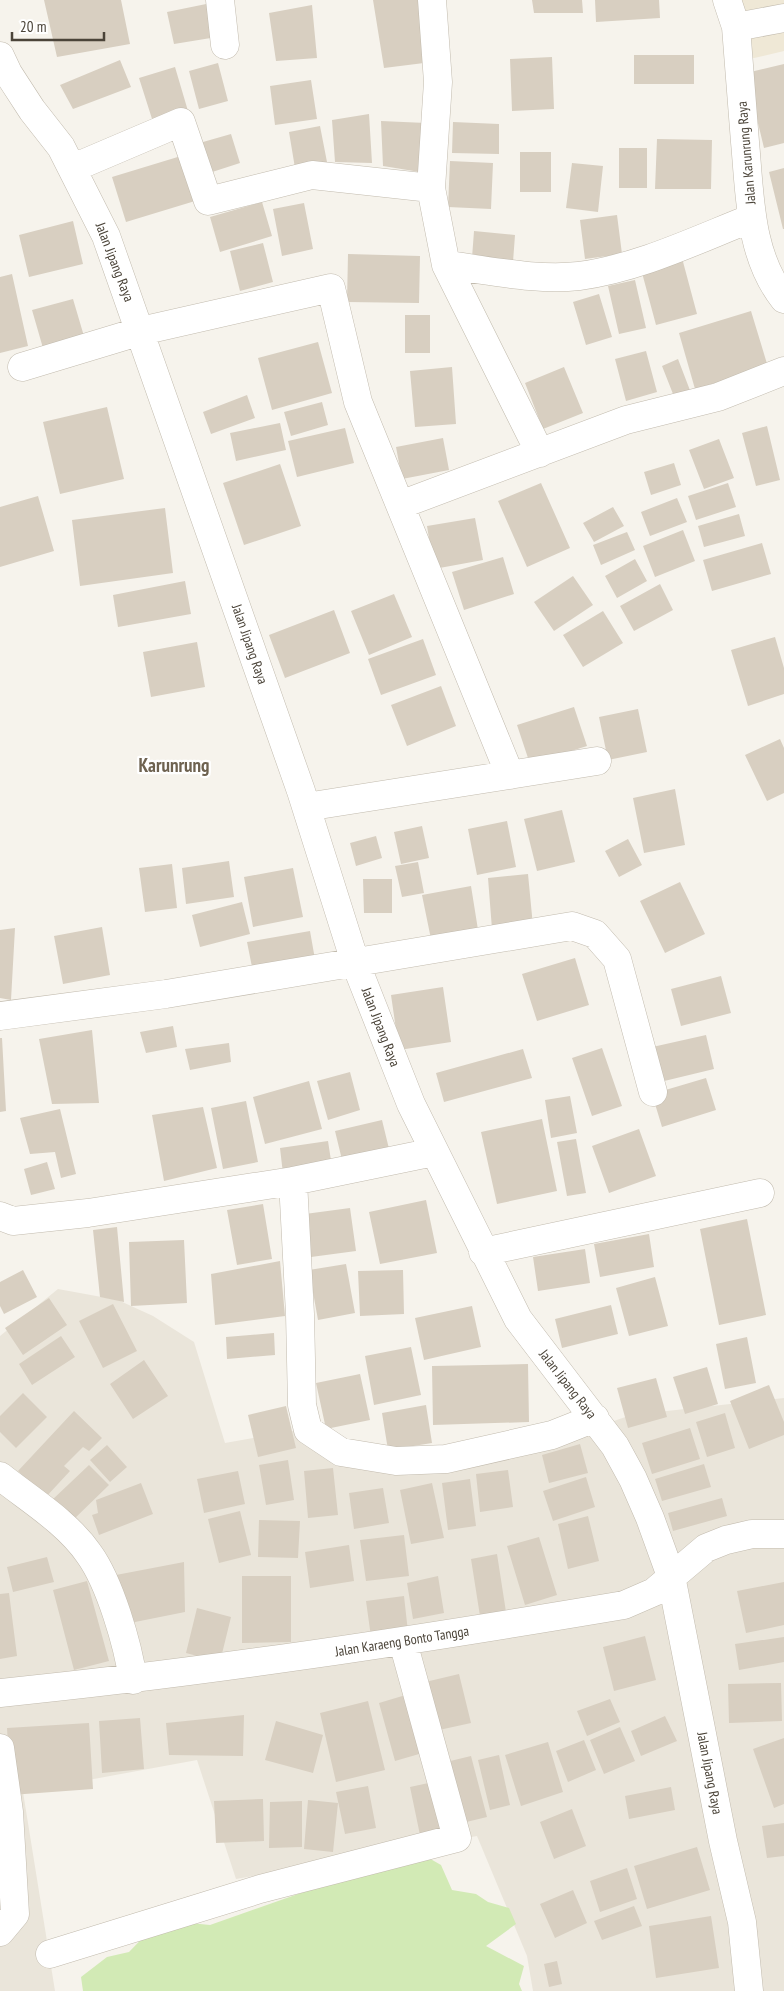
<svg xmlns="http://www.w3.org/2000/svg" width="784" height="1991" font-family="'PT Sans Narrow',sans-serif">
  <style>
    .residential { fill: #eae5da }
    .education { fill: #efe8d6 }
    .green { fill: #d2eab5 }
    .building { fill: #d8cfc1 }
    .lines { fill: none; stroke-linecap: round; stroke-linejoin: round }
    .minor-casing { stroke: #c2bbae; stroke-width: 29 }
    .minor { stroke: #fff; stroke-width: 28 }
    .labels { text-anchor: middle; stroke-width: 4.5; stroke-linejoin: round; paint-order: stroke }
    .street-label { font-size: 14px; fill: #4b4439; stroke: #fff }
    .district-label { font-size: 19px; font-weight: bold; fill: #6e6250; stroke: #fff }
  </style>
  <rect width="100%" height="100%" fill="#f6f3ec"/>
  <!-- residential -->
  <path class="residential" d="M58 1289 118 1300 153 1316 194 1342 225 1443 299 1430 366 1453 455 1444 563 1439 631 1415 784 1398V1991H533L527 1956 477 1836 236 1879 197 1760 23 1792 55 1991H0V1336Z"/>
  <!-- education -->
  <path class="education" d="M737 0H784V51L750 59Z"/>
  <!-- green -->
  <path class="green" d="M413 1849 441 1865 452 1890 476 1894 488 1902 509 1908 516 1924 486 1946 524 1966 519 1984 522 1991H83L81 1977 107 1957 129 1952 160 1920 210 1925 318 1887 393 1869Z"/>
  <!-- building -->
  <path class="building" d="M44 0H121L130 44 57 57Z
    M373 0H424L432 62 384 68Z
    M532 0H582L583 13H534Z
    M595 0H659L660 18 596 22Z
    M211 3 217 37 174 44 167 12Z
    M312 5 317 58 276 61 269 13Z
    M634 55H694V84H634Z
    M552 57 554 109 512 111 510 59Z
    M120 60 131 87 73 109 60 85Z
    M218 63 228 101 199 109 189 71Z
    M784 64V143L764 148 746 73Z
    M175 67 188 111 153 122 139 78Z
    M311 80 317 119 275 125 270 86Z
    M369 114 372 163 335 162 332 120Z
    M381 121 426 123V173L383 166Z
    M453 122 499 124V154L452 153Z
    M320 126 327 162 295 168 289 132Z
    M231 134 240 163 206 174 196 144Z
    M657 139 712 140 711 189H655Z
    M619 148H647V188H619Z
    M520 152H551V192H520Z
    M181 156 195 201 126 222 112 177Z
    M450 161 493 163 491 209 448 207Z
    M572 163 603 166 598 212 566 208Z
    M784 168V229H783L769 172Z
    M262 202 272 236 220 252 210 217Z
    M304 203 313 249 282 256 273 209Z
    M617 215 622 254 585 259 580 220Z
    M73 221 83 264 29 277 19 235Z
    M474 231 515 235 513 262 472 258Z
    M263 243 273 282 240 291 230 251Z
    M348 254 420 256 419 303 347 302Z
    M682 258 697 314 656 325 641 269Z
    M12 274 28 346 0 353V277Z
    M635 280 646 328 619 334 608 286Z
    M599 294 612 337 586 345 573 302Z
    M73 299 86 343 45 355 32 310Z
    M751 311 768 367 695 389 679 333Z
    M405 315H430V353H405Z
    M318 342 332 393 272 410 258 358Z
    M646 351 657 392 626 401 615 359Z
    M678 359 691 393 675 399 662 366Z
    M452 367 456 424 415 427 410 371Z
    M564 367 583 413 543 429 525 383Z
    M247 395 255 418 211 434 203 412Z
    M322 402 328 425 291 436 284 412Z
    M107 407 124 479 60 494 43 422Z
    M280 423 286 450 236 461 230 433Z
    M767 426 780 480 756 486 742 433Z
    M345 428 354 463 297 477 288 441Z
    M443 438 449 470 402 479 396 447Z
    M719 439 734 478 704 489 689 450Z
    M674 463 681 485 651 495 644 472Z
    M280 464 301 526 244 545 223 483Z
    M541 483 570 548 527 567 498 501Z
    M728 483 736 507 696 520 688 496Z
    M38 496 54 551 0 567V507Z
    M677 498 687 522 650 536 641 512Z
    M613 507 624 526 594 542 583 523Z
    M165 508 173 573 80 586 72 520Z
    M739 514 745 536 704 547 698 526Z
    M475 518 483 560 434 569 427 526Z
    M683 530 695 561 655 577 643 546Z
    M627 532 635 550 601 565 593 545Z
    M762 543 771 574 712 591 703 560Z
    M503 557 514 594 464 610 452 572Z
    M635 559 647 581 617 598 605 576Z
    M573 576 593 605 554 631 534 602Z
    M185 581 191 614 118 627 113 595Z
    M660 584 673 610 634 631 620 606Z
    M394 594 412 637 369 655 351 611Z
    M334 610 350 653 285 678 269 635Z
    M603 611 623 643 583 667 563 635Z
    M775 637 784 668V694L748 706 731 650Z
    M423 639 436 675 381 695 368 659Z
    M197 642 205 687 151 697 143 652Z
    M441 686 456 726 407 746 391 705Z
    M574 707 587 746 530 764 517 725Z
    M638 709 647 752 608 760 599 717Z
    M780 739 784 748V793L767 801 745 755Z
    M675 789 685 845 644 853 633 798Z
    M562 810 575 862 537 871 524 819Z
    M507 821 516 867 477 875 468 829Z
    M422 826 429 858 401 864 394 832Z
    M376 836 382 858 356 866 350 843Z
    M628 839 642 865 619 877 605 851Z
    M229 861 234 897 186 904 182 868Z
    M418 862 424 893 402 897 395 866Z
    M172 864 177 908 145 912 139 868Z
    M293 868 303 917 253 927 244 877Z
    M528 874 533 926 492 929 488 878Z
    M363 879H392V913H364Z
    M680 882 705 934 665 953 640 901Z
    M471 886 479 936 432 944 422 895Z
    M242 902 250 934 200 947 192 915Z
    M102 927 110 975 63 984 54 936Z
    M15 928 11 1000 0 998V930Z
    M310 931 316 965 254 977 247 942Z
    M575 958 589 1005 537 1021 522 974Z
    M721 976 731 1013 681 1026 671 989Z
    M443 987 451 1042 399 1050 391 995Z
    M173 1026 177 1047 146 1053 140 1032Z
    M92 1030 99 1103 52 1104 39 1039Z
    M706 1035 714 1069 656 1083 648 1048Z
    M0 1038H2L6 1111 0 1112Z
    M229 1043 231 1062 190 1070 185 1049Z
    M602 1048 622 1106 592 1116 572 1058Z
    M523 1049 532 1078 444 1102 436 1073Z
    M350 1072 360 1110 328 1120 317 1081Z
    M706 1078 716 1110 662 1127 652 1094Z
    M309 1081 322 1129 265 1144 253 1097Z
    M570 1096 577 1133 551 1138 545 1100Z
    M246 1101 258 1162 223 1169 211 1108Z
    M203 1107 217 1168 164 1181 152 1115Z
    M60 1109 76 1174 61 1178 55 1152 30 1154 20 1118Z
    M542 1119 557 1191 497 1204 481 1132Z
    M382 1120 391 1157 344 1168 335 1131Z
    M639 1129 656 1176 609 1193 592 1146Z
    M576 1139 586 1193 567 1196 557 1142Z
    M328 1141 332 1167 283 1174 280 1148Z
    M47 1162 55 1189 31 1195 24 1169Z
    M426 1200 437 1253 380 1264 369 1212Z
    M263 1204 272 1259 237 1265 227 1210Z
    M350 1208 356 1251 311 1257 305 1214Z
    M747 1219 766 1315 719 1325 700 1229Z
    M117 1227 124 1302 100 1297 93 1230Z
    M649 1234 654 1267 600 1277 594 1244Z
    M184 1240 187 1303 131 1306 129 1242Z
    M585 1249 590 1283 538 1291 533 1257Z
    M280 1261 285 1316 215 1325 211 1274Z
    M346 1264 355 1313 318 1320 309 1270Z
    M23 1270 37 1297 4 1314 0 1306V1282Z
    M403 1270 404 1314 360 1316 358 1271Z
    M655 1277 668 1326 629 1336 616 1288Z
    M49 1298 67 1325 23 1355 5 1328Z
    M113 1304 137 1351 103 1368 79 1321Z
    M611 1305 618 1334 562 1348 555 1319Z
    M472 1306 481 1347 424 1360 415 1318Z
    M274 1333 275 1355 227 1359 226 1337Z
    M61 1336 75 1357 32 1385 19 1364Z
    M747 1337 756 1383 725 1389 716 1344Z
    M411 1347 421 1395 374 1405 365 1356Z
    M144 1360 168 1396 133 1419 110 1384Z
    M528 1364 529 1422 433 1425 432 1366Z
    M707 1367 718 1404 685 1414 673 1377Z
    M360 1374 370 1420 326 1429 316 1383Z
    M656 1378 667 1417 628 1428 617 1388Z
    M769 1385 784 1422V1435L749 1449 730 1401Z
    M23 1393 47 1417 16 1448 0 1432V1416Z
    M426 1405 432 1443 388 1450 382 1413Z
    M286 1406 296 1448 258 1457 248 1415Z
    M74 1411 102 1438 89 1451 83 1447 64 1466 70 1471 45 1498 18 1471Z
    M725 1413 735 1448 707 1457 696 1422Z
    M690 1428 700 1459 652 1474 642 1443Z
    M580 1444 588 1473 549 1483 542 1455Z
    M107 1445 127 1467 110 1482 90 1460Z
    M288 1460 294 1500 266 1505 259 1465Z
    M704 1464 711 1487 662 1501 655 1479Z
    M89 1465 109 1485 71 1522 51 1501Z
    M333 1468 338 1515 308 1518 304 1471Z
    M508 1470 513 1507 480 1512 476 1474Z
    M238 1471 245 1504 204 1513 197 1479Z
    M586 1477 595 1507 553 1521 543 1491Z
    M470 1479 476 1526 448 1530 442 1483Z
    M141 1483 153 1514 99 1535 92 1515 98 1513 96 1500Z
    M432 1483 444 1538 411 1544 400 1490Z
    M383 1488 389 1523 354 1529 349 1493Z
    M722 1498 727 1516 673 1531 668 1513Z
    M240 1511 251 1555 219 1563 208 1519Z
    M588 1516 599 1561 568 1569 558 1524Z
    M259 1520 300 1521 298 1558 258 1557Z
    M404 1535 409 1576 366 1581 360 1540Z
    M539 1537 557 1595 525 1605 507 1546Z
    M349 1545 354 1581 310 1588 305 1552Z
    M497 1554 506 1612 480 1616 471 1559Z
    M47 1557 54 1582 13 1592 7 1567Z
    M184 1562 185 1612 125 1624 116 1575Z
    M242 1576H291V1642L242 1643Z
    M438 1576 444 1613 413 1619 407 1583Z
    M87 1581 109 1661 74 1670 53 1590Z
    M784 1582V1625L746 1633 737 1591Z
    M9 1593 17 1656 0 1659V1594Z
    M404 1596 408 1632 371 1637 366 1601Z
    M197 1608 231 1617 220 1662 186 1653Z
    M645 1636 656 1680 614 1691 603 1647Z
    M784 1637V1662L739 1670 735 1644Z
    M459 1674 471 1723 430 1732 421 1683Z
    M781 1683 782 1721 729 1723 728 1684Z
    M409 1694 426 1752 395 1761 379 1703Z
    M610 1699 620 1722 587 1736 577 1711Z
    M368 1701 385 1770 336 1782 320 1713Z
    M244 1715 243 1756 169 1755 166 1723Z
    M665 1716 677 1741 641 1756 631 1731Z
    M140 1718 144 1769 102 1773 99 1721Z
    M276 1721 323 1735 313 1773 265 1760Z
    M89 1723 93 1789 11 1795 7 1728Z
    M620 1727 635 1761 604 1774 590 1740Z
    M784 1738V1804L774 1808 753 1749Z
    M584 1740 596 1770 568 1782 556 1751Z
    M548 1742 563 1792 521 1806 505 1755Z
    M499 1755 510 1805 490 1810 478 1760Z
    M471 1756 487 1817 458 1824 442 1763Z
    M433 1782 443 1830 420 1835 410 1787Z
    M368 1786 376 1828 345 1834 336 1792Z
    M671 1787 675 1810 629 1819 625 1796Z
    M263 1799 264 1841 216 1843 214 1801Z
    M308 1800 338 1803 333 1852 304 1849Z
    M302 1801V1847L269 1848 270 1802Z
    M572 1809 586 1846 554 1859 540 1822Z
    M784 1823V1856L767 1858 762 1826Z
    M697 1847 710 1890 647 1909 634 1866Z
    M627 1868 637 1899 600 1912 590 1881Z
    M573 1890 587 1923 555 1938 540 1904Z
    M634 1906 642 1926 602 1940 594 1921Z
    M711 1916 719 1968 656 1978 649 1926Z
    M557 1961 562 1984 549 1987 544 1964Z"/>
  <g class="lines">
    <!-- minor casing -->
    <g class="minor-casing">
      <path id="minor" d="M220 0 225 45
        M727 0 736 27C739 65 742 103 745 142 750 195 749 255 784 299
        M736 27 784 18
        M0 56 8 73 32 110 61 147 106 236 301 791 355 962 411 1104 518 1319 615 1446 633 1479 650 1518 671 1576 723 1841 742 1922 749 1991
        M73 168 181 122 208 201 312 175 431 188 446 265 540 453
        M431 188 438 82 432 0
        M446 265C489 270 536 281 579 276 639 268 696 240 752 218
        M22 367 141 331 331 288 358 402 510 775
        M400 505 626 420 718 397 784 371
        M306 807 597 761
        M0 1016 166 994 572 926 595 934 617 959 653 1092
        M434 1152 293 1181 300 1314 302 1405 308 1430 341 1452 396 1461 446 1459 552 1435 595 1418
        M0 1216 13 1221 88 1213 293 1181
        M483 1252 760 1193
        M0 1476C30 1500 67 1522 89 1554 110 1583 128 1645 133 1680
        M0 1693C209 1672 416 1640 624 1605L654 1592 706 1548 726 1540 752 1534H784
        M0 1748 9 1812 15 1914 0 1932
        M50 1954 260 1889 457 1838 403 1642"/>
    </g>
    <!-- minor -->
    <use href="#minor" class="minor"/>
  </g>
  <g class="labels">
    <!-- street labels -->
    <g class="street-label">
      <text transform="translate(746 153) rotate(-95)" y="5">Jalan Karunrung Raya</text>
      <text transform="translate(115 262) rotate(69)" y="5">Jalan Jipang Raya</text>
      <text transform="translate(250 644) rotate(71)" y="5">Jalan Jipang Raya</text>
      <text transform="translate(381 1027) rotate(69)" y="5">Jalan Jipang Raya</text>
      <text transform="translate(568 1384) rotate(52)" y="5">Jalan Jipang Raya</text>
      <text transform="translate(402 1641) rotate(-9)" y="5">Jalan Karaeng Bonto Tangga</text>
      <text transform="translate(710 1773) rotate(79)" y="5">Jalan Jipang Raya</text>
    </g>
    <!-- district labels -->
    <g class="district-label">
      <text x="174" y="772">Karunrung</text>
    </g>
  </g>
  <!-- scale -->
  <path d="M12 32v8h92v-8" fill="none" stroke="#4b4439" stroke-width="2.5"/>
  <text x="20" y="32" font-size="15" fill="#4b4439" stroke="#ffffff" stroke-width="4" paint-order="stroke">20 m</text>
</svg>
